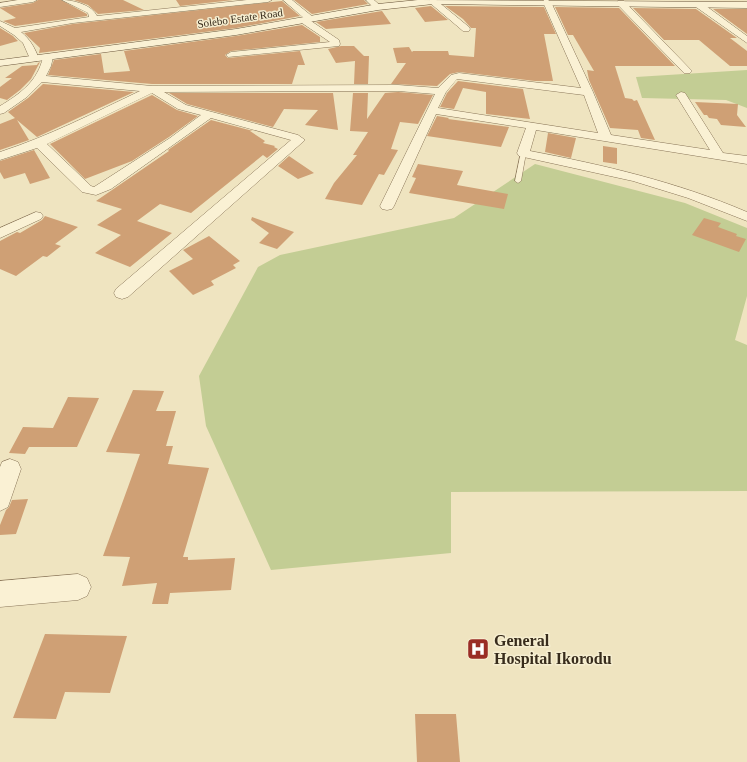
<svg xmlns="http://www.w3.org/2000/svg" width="747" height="762" font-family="'Times New Roman',serif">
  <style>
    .green { fill: #c3cd94 }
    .building { fill: #cfa075 }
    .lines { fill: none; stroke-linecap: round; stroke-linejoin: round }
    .lane-casing { stroke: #897558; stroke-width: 1 }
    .street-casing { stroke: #897558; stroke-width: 1 }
    .secondary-casing { stroke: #6b563b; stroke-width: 1 }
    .lane { fill: #faf1d4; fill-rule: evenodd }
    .street { fill: #faf1d4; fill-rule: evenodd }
    .secondary { fill: #faf1d4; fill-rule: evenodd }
    .labels { text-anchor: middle; stroke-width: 3; stroke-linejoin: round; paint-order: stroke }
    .far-street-label { font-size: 11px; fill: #382c1c; stroke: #f6eed0 }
    .near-poi-label { font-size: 16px; font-weight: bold; fill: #382c1c; stroke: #f6eed0; text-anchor: start }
  </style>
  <rect width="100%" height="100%" fill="#efe4c0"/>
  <!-- green -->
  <path class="green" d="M747 70V108L726 100 642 98 636 77Z
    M535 164 685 203 747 228V296L735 340 747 345V491L451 492V553L271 570 206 426 199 376 258 267 280 255 454 218Z"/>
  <!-- building -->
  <path class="building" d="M38 0H61L87 14V16L15 26 3 21 16 18 0 8 33 3Z
    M74 0H123L144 10 98 14 88 5Z
    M176 0H233L180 6Z
    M294 0H364L368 4 312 14Z
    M282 1 300 16 236 28 39 53 40 48 24 33 73 24Z
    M431 6 448 20 425 22 415 8Z
    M445 6 544 7 556 34H544L553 81H535L459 72 450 74 437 86 391 84 406 63H397L393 48 409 47 412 52 413 51H448L449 55 474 57 476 28H471L463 19Z
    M555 7 619 8 675 66H615L625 98 632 99 634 101 637 100 655 140 641 138 638 130 610 128 589 80 587 70 594 71 573 35H568Z
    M633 8 696 9 737 38H730L747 51V66H730L699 40H664Z
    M713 9H747V34Z
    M382 11 391 24 326 29 316 22Z
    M302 25 320 37V42L231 51 225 55 228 58 300 51 305 65H298L292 84H152L48 75 54 60 101 54 104 73 130 71 124 51 236 36Z
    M0 28 13 36 18 41 0 46Z
    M341 46H354L364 56H369L368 84H354L355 61 336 63 328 49Z
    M40 62 31 79 20 90 7 100 0 98V87L12 78H5L22 66 37 65 38 63Z
    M458 81 523 89 530 119 486 114V92L463 88 454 109 440 107 447 93Z
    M43 84 134 92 37 137 17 120 29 140 0 150V124L15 118 8 112 28 98Z
    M398 92 433 95 418 124 400 122 391 149 398 150 384 175 379 174 362 205 325 199 334 183 357 155H353L368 132 350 131 353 93H368L367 119 385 93Z
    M169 93H333L338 130 305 125 318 110 284 109 273 127 187 104Z
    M152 95 177 110 198 116 169 137 132 161 85 179 50 144Z
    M695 102 738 104 737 115 746 127 721 125 717 119 709 118 707 115H704Z
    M437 116 449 118 448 119 509 127 501 147 427 136Z
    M211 120 253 131H250L265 141 263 143 275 146 274 147 278 149 267 158 263 155 191 213 160 204 137 221 172 233 130 267 95 253 121 235 97 225 122 209 96 201 169 151 168 150Z
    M548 133 576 138 571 158 545 152Z
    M603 146 617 148V164L603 162Z
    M34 150 50 178 30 184 25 173 4 179 0 172V161Z
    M289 156 314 173 298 179 278 166Z
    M418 164 463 171 457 185 508 194 504 209 409 193 416 178 412 177Z
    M45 216 78 227 55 244 61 246 47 257 43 256 16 276 0 269V241L17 232 20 233 42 220Z
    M252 217 294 232 277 249 259 243 269 233 251 220Z
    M704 218 721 223 718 227 737 234 736 236 746 239 739 252 692 235Z
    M209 236 240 261 233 265 236 268 211 281 214 285 193 295 169 271 193 259 183 250Z
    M133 390 164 391 156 411H176L166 446H173L168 464 209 468 183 557H188V560L235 558 231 590 170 593 168 604H152L157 583 122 586 130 557 103 556 140 454 106 452Z
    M68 397 99 398 77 447H29L25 454 9 453 23 427 53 428Z
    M28 499 16 534 0 535V525L6 510 9 507 12 500Z
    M45 634 127 636 110 693 65 692 56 719 13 718Z
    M415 714H456L460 762H417Z"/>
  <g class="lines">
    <!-- lane casing -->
    <g class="lane-casing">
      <path id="lane" d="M521 152 526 153 521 181 518 183 515 181Z"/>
    </g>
    <!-- street casing -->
    <g class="street-casing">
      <path id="street" d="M18 0H37L33 2 0 7V3Z
        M62 0C74 0 92 5 97 16L247 0H272L268 2 73 23 21 32C30 39 35 48 39 59L37 61H31L23 43 14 35 0 26V21L15 28 89 17 88 13Z
        M283 0H292L313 17 314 19 311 21 339 40 340 44 339 46 228 57 226 55 231 52 330 42 302 23 301 21 305 19Z
        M366 0H374L382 7 381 9H375Z
        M430 0H436L469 27 470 29 469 31H463L430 3Z
        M544 0H548L551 2 593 92 611 135 710 150 676 95 681 92 685 93 723 153 747 156V164L536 130 530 151C604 165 677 182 747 212V221L688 198 633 181 519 156 517 153 526 128 436 114 394 206 392 209 387 210 382 209 380 206 435 94 398 91 164 92 186 105 298 135 305 140 128 297 122 299 116 297 114 293 116 289 291 140 211 118 111 189 96 195 82 192 37 148 0 160V152C49 136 94 113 140 91L42 82 27 97 4 113 0 114V106C20 94 38 81 43 57L48 54 53 57 51 66 46 76 152 86 398 85 438 88 451 75 459 73 581 88 543 2ZM457 79 584 95 598 133 438 108 446 92ZM152 93 178 109 201 115 170 138 94 187 91 186 47 144Z
        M618 1H624L690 69 692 71 690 73H684L618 5Z
        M696 3H702L747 36V43L696 7Z
        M36 212 41 213 43 216 41 219 0 238V228Z
        M10 459 18 462 21 469 8 507 0 511V467L2 462Z
        M78 574 87 578 91 587 87 596 78 600 0 607V581Z"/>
    </g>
    <!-- secondary casing -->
    <g class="secondary-casing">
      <path id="secondary" d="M418 0 747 2V8L433 4 378 10 236 35 0 66V60L236 29 378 4Z"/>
    </g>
    <!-- lane -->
    <use href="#lane" class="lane"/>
    <!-- street -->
    <use href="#street" class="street"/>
    <!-- secondary -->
    <use href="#secondary" class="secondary"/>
  </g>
  <!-- icons -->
  <defs>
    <g id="hospital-square" transform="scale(1.15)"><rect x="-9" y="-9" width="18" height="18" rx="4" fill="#9a2d26" stroke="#f6eed0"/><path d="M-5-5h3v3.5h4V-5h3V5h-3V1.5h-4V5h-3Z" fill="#fff"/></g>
  </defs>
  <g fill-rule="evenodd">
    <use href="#hospital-square" x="478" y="649"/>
  </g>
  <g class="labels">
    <!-- far-street labels -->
    <g class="far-street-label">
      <text transform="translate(240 18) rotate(-8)" y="4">Solebo Estate Road</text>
    </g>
    <!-- near-poi labels -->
    <g class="near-poi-label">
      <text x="494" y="646">General<tspan x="494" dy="18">Hospital Ikorodu</tspan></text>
    </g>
  </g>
</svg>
